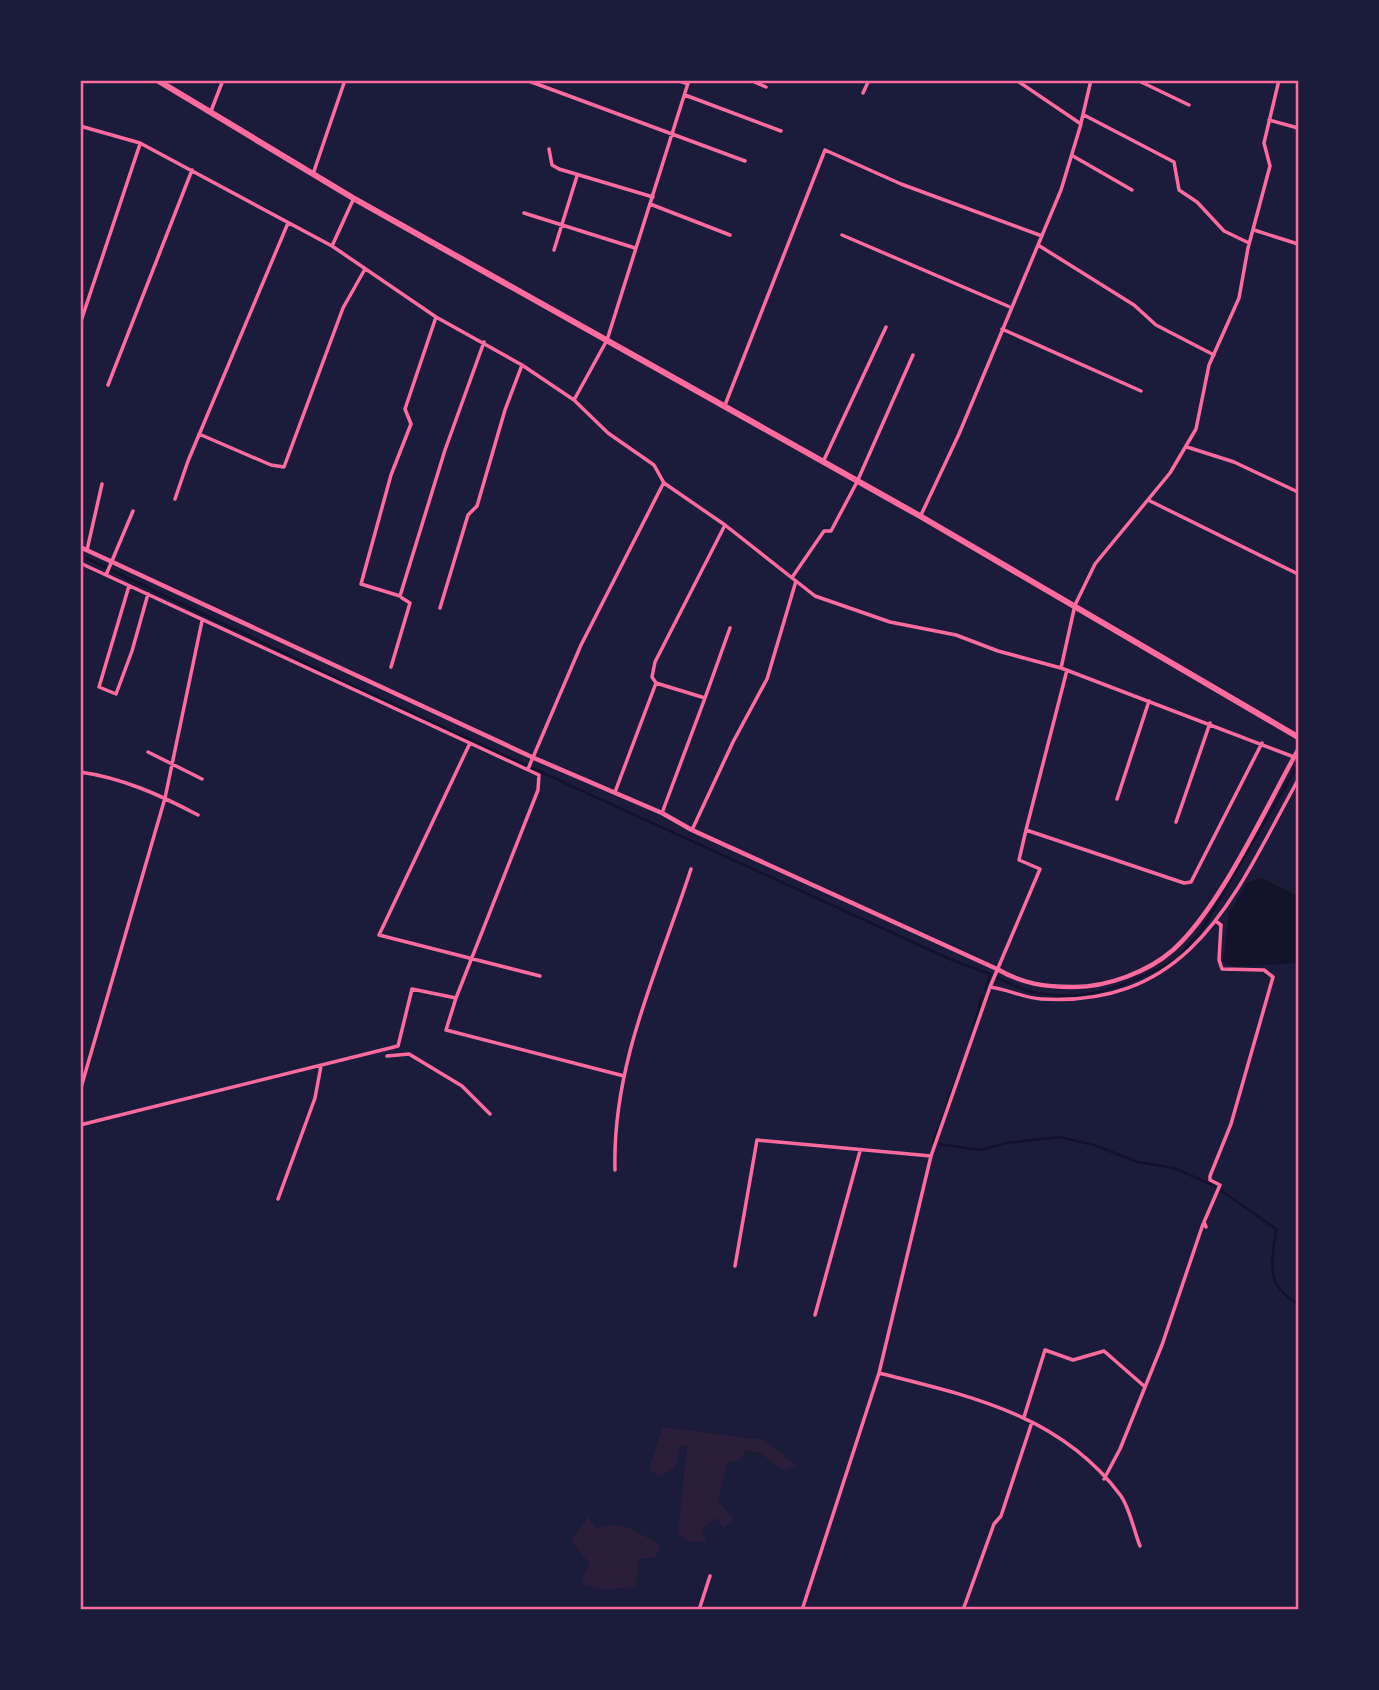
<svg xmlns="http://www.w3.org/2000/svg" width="1379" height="1690" font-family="Manrope,sans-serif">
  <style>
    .green { fill: #2a1e3b }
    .water { fill: #12122b }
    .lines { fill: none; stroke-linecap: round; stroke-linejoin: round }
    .stream { stroke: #12122b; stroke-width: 2.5 }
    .minor { stroke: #ff6b9d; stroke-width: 3.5 }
    .tertiary { stroke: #ff6b9d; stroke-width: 4.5 }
    .primary { stroke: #ff6b9d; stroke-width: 6 }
    .neatline { fill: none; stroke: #ff6b9d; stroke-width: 2.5 }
  </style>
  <rect width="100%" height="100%" fill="#1b1b3a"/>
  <!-- green -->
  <path class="green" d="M663 1427 764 1440 796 1465 785 1471 760 1453 745 1450 740 1461 727 1462 718 1501 734 1519 724 1528 716 1518 702 1530 706 1542H688L678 1533 687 1446 681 1445 675 1468 659 1477 649 1469Z
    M588 1517 597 1529C622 1517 641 1535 661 1546L655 1557 639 1559 635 1587 604 1590 584 1585 582 1578 590 1564 571 1541Z"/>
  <!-- water -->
  <path class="water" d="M1262 878 1298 896V963L1233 967 1223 962 1229 913 1248 882Z"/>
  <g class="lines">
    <!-- stream -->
    <path class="stream" d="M86 558 353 686 952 960 990 974 985 990
      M1180 955 1201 931 1298 765
      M997 978C1010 983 1024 991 1038 993 1087 1003 1131 984 1173 961
      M970 1040 982 996
      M933 1143 961 1066
      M939 1144 980 1150 1006 1143 1059 1137 1094 1145 1138 1162 1174 1168 1215 1186
      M1219 1189 1276 1229C1272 1264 1264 1284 1298 1304"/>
    <!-- minor -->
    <path class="minor" d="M526 80 745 161
      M677 80 688 84
      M689 80 607 340 574 400 608 433 654 465 664 483 725 525 815 596 890 622 956 635 998 651 1061 668 1294 757
      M750 80 766 87
      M1137 80 1189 105
      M863 93 869 80
      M685 95 781 131
      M211 111 223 80
      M1084 115 1174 162 1179 190 1197 202 1224 231 1249 243
      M1269 120 1298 128
      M1081 123 1091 80
      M80 126 140 143 332 246 436 317 522 365 574 400
      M549 149 552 165 559 169 653 197
      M1073 156 1132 190
      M313 174 345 80
      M650 204 730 235
      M524 213 635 248
      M1254 230 1298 244
      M842 235 1010 307
      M1038 245 1134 305 1156 325 1214 355
      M332 246 353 200
      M554 250 577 176
      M436 317 405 409 411 424 391 475 361 584 400 596 445 450 484 342
      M80 324 140 144
      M1002 329 1141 391
      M108 385 192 170
      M725 405 825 150 901 184 1042 236
      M199 434 271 465 284 467 343 308 365 269
      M1187 447 1234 462 1298 492
      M823 462 886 327
      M175 499 188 461 288 223
      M1150 501 1298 574
      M921 515 959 434 1061 190 1081 124 1016 80
      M725 525 655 662 652 677 656 683 705 698 730 628
      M87 550 102 484
      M80 563 539 775 538 790 456 998 412 989 398 1046 80 1125
      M106 575 133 511
      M793 576 824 531H831L857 482 913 355
      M129 586 99 687 116 694 132 651 148 594
      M440 608 468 515 477 506 505 410 522 365
      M391 667 410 603 402 598
      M1061 668 1075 605 1095 564 1170 473 1196 429 1209 365 1239 298 1248 248 1270 166 1264 143 1279 80
      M1067 670 1026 830 1184 883 1191 882 1262 743
      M470 743 379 935 540 976
      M148 752 202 779
      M528 769 581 645 663 484
      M80 772C123 778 160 795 198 815
      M615 792 656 683
      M1117 799 1149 701
      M662 813 705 698
      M1176 822 1210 723
      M692 830 733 742 767 679 796 581
      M990 987C1007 989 1024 998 1041 999 1194 1008 1235 893 1298 780
      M456 998 446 1030 624 1076
      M387 1056 409 1054 462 1086 490 1114
      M80 1091 165 798 202 621
      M615 1170C612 1063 659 968 691 869
      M278 1199 315 1098 321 1066
      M1206 1227 1204 1222 1220 1185 1210 1180V1176L1231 1124 1273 977 1264 970 1222 969 1219 960 1221 925 1217 922
      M735 1266 757 1140 931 1156
      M815 1315 860 1151
      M879 1373C970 1396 1061 1415 1121 1496 1130 1509 1134 1531 1140 1546
      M1024 1417 1045 1350 1073 1360 1104 1351 1144 1386
      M1104 1479 1120 1449 1162 1345 1203 1224
      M699 1610 710 1576
      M802 1610 879 1373 931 1156 990 987 1040 869 1019 860 1026 830
      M963 1610 994 1524 1001 1516 1032 1422"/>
    <!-- tertiary -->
    <path class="tertiary" d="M80 547 534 758 662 813 692 830 997 969C1023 984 1044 987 1074 987 1107 987 1148 972 1173 950 1220 908 1266 807 1298 750"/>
    <!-- primary -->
    <path class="primary" d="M157 80 353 198 920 516 1298 737"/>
  </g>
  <!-- border -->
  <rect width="1379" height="1690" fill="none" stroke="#1b1b3a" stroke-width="164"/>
  <rect x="82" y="82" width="1215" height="1526" class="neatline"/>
</svg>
